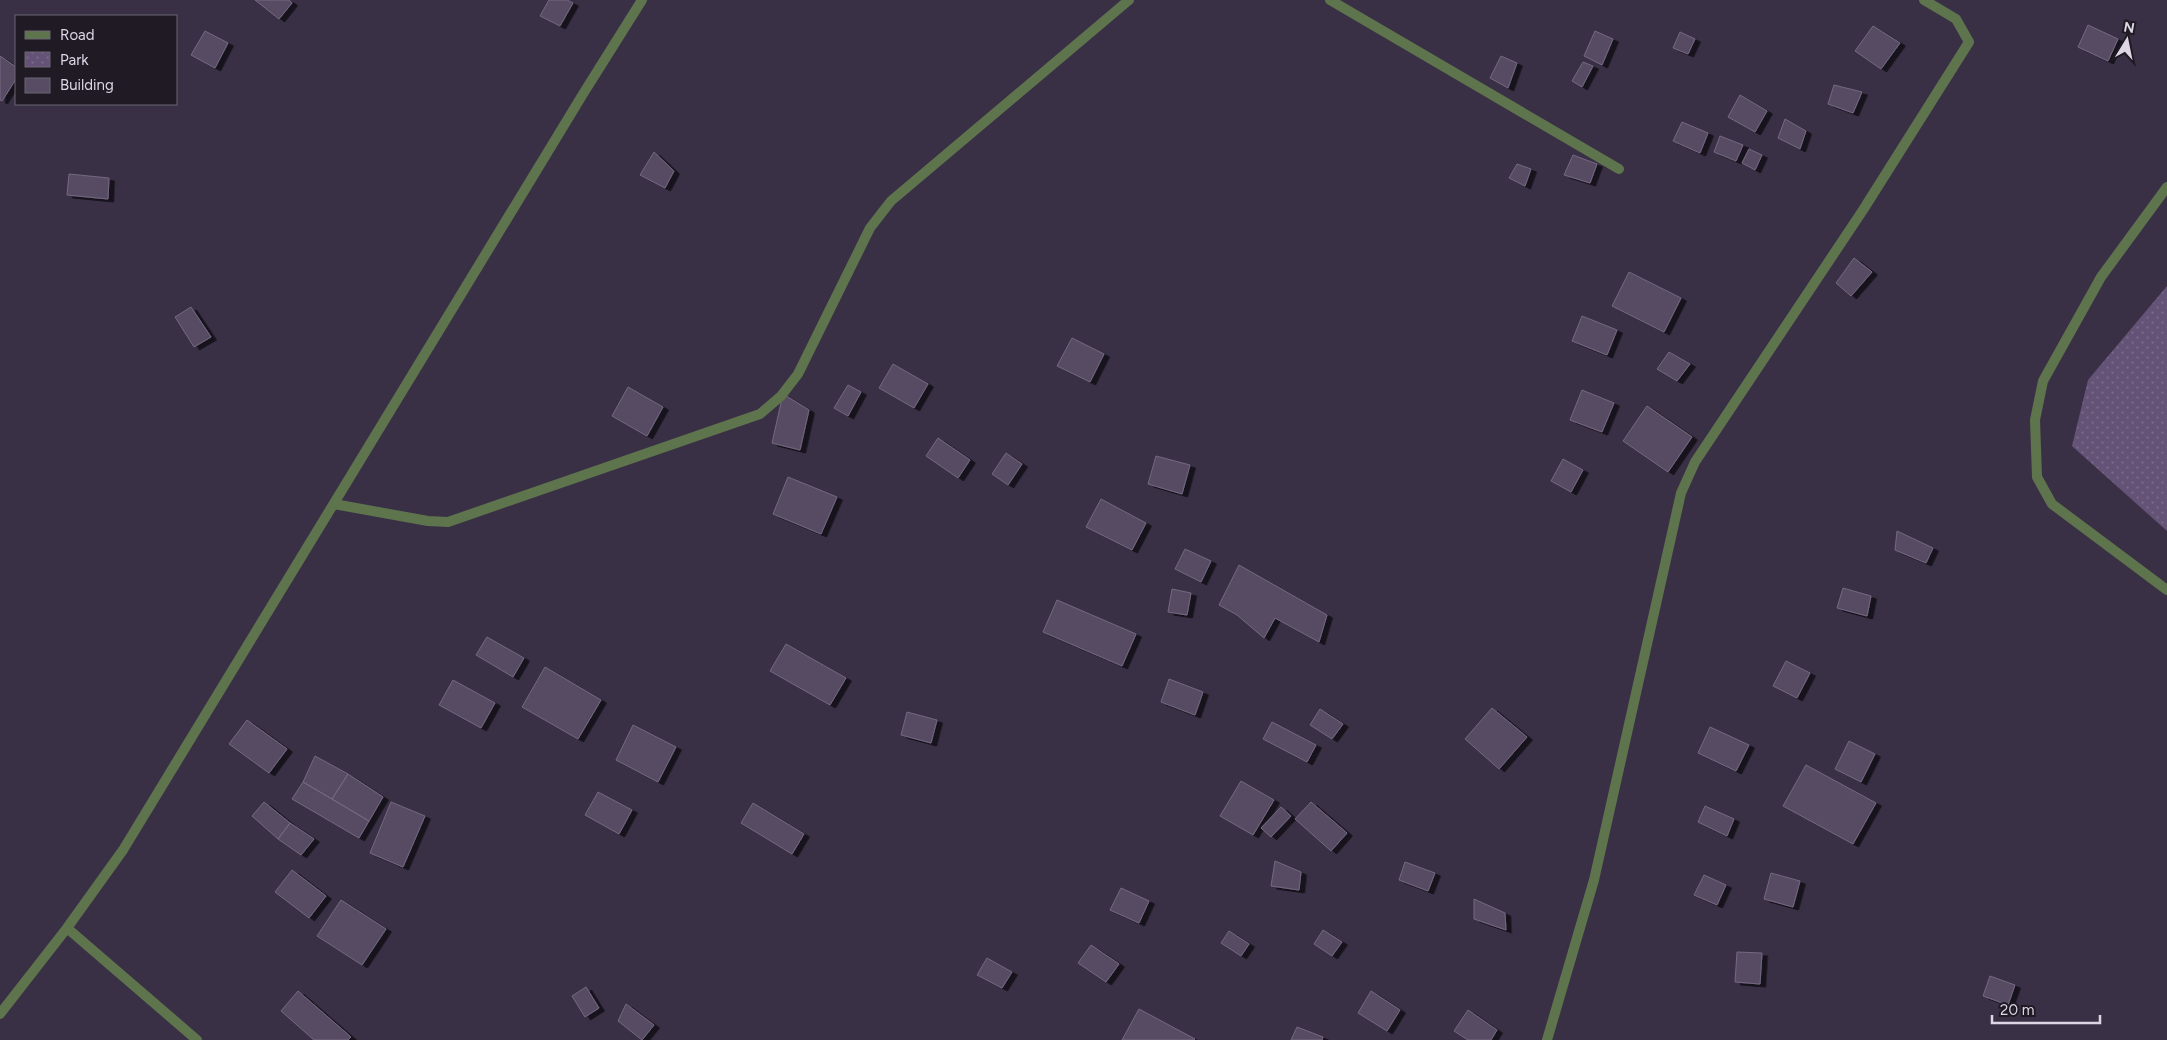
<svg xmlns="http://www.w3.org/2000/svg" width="2167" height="1040" font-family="Figtree,sans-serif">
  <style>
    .park { fill: url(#park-dots) }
    .building { fill: #574c63; stroke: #746881; filter: url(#shadow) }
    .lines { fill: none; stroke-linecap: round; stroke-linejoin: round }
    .street { stroke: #5e744d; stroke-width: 10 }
  </style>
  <defs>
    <pattern id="park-dots" width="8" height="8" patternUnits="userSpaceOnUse" patternTransform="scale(1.25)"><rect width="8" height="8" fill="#655377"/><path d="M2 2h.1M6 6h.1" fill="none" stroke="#7b6b8a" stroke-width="1.8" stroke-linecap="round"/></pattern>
    <filter id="shadow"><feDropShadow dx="5.5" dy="3" stdDeviation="0" flood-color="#0009"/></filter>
  </defs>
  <rect width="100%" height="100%" fill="#3a3046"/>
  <!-- park -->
  <path class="park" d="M2167 286V531L2072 446 2088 380Z"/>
  <!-- building -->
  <path class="building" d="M255 0H289L292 3 279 19Z
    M549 0H567L573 3 560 26 540 16Z
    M2088 25 2118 39 2108 61 2078 47Z
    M1873 26 1900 43 1881 69 1855 51Z
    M205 31 228 43 215 68 191 55Z
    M1595 31 1613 39 1602 65 1584 56Z
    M1680 32 1695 39 1688 54 1673 48Z
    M0 56 16 67V79L2 101 0 100Z
    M1501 56 1517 63 1508 88 1490 78Z
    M1583 62 1593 66 1582 87 1572 81Z
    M1834 85 1862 92 1853 113 1828 104Z
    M1740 95 1767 111 1755 132 1728 117Z
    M1785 119 1806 131 1800 149 1778 138Z
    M1682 122 1708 133 1700 153 1673 141Z
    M1720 136 1743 145 1736 161 1714 152Z
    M1749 149 1762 155 1755 170 1742 163Z
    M654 152 674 171 665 188 640 175Z
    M1573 155 1597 164 1590 183 1564 175Z
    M1517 164 1531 169 1525 186 1509 178Z
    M69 174 109 178 108 199 67 195Z
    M1854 258 1872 272 1851 296 1836 283Z
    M1629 272 1681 298 1664 332 1612 306Z
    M191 307 211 337 194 347 175 317Z
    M1582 316 1617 330 1607 355 1572 341Z
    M1072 338 1104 354 1090 382 1057 366Z
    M1669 352 1690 364 1677 381 1657 369Z
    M893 364 928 384 914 408 879 388Z
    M848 385 861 392 848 416 834 408Z
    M628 387 663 407 647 436 612 416Z
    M1582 390 1614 403 1602 432 1570 420Z
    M783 394 809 410 800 450 772 443Z
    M1647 406 1692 437 1668 472 1623 441Z
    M938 438 970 460 958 478 926 456Z
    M1006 453 1022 464 1008 485 992 474Z
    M1156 456 1190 465 1182 494 1148 484Z
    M1563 459 1583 470 1571 492 1551 481Z
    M788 477 837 497 821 534 773 514Z
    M1101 499 1146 523 1132 550 1086 527Z
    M1897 531 1933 548 1926 563 1895 550Z
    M1185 549 1211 561 1201 582 1175 569Z
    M1239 565 1327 615 1319 642 1275 618 1264 638 1237 615 1219 605Z
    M1843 588 1871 596 1867 616 1837 608Z
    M1172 589 1191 593 1187 615 1168 612Z
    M1057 600 1136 634 1122 666 1043 632Z
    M487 637 524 658 513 677 476 655Z
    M786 644 846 678 830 705 770 671Z
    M1786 661 1810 673 1797 698 1773 686Z
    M545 667 601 700 578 739 522 707Z
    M1169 679 1203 692 1195 715 1161 702Z
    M453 680 495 703 481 728 439 705Z
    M1492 708 1527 737 1499 769 1465 739Z
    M1320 709 1343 724 1332 739 1310 725Z
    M907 712 937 720 931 743 901 735Z
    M247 720 287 749 269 773 229 744Z
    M1272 722 1316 745 1307 762 1263 739Z
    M633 725 676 747 658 782 616 760Z
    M1710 727 1749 745 1736 771 1698 753Z
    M1849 741 1875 754 1861 782 1835 769Z
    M315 756 348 774 332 799 303 782Z
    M1806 765 1876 803 1853 844 1783 806Z
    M348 774 383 797 369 821 332 799Z
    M1241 781 1274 800 1253 835 1220 816Z
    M303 782 369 821 359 838 292 799Z
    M598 792 632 810 619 834 585 815Z
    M264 802 290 823 278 839 252 816Z
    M391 802 425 816 403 867 370 853Z
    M1311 802 1347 833 1331 851 1295 819Z
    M753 803 804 834 792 854 741 823Z
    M1705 806 1734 819 1727 836 1698 822Z
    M1281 807 1291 816 1271 837 1261 828Z
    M290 823 314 839 301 855 278 839Z
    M1275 861 1301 872 1299 890 1271 886Z
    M1405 862 1435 873 1428 891 1399 880Z
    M292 870 326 896 309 918 275 892Z
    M1771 873 1800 881 1793 907 1764 899Z
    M1704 875 1726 885 1717 905 1694 895Z
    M1121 888 1149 901 1139 923 1110 910Z
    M1474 899 1505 913 1506 930 1474 919Z
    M341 900 386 929 362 965 317 936Z
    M1323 930 1342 942 1332 956 1314 944Z
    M1229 931 1249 944 1241 956 1221 943Z
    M1091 945 1119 964 1106 982 1078 963Z
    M1737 952 1762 953 1760 984 1735 982Z
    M987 958 1012 972 1002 988 977 975Z
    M1990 976 2015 985 2008 1005 1983 996Z
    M586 987 599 1008 585 1017 572 996Z
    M298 991 351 1037 348 1040H314L281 1011Z
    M1371 991 1400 1010 1387 1031 1358 1013Z
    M626 1004 654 1025 642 1040 618 1021Z
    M1139 1009 1195 1039 1194 1040H1122Z
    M1468 1010 1497 1030 1491 1040H1468L1454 1031Z
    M1297 1027 1323 1037 1322 1040H1291Z"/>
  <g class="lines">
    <!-- street -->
    <path class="street" d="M1330 0 1619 169
      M2167 187 2101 277 2043 381 2035 420 2037 477 2052 504 2167 590
      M334 504 428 521 448 522 760 414 781 396 798 374 870 228 891 201 1129 0
      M67 928 197 1040
      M0 1014 67 928 123 850 583 94 642 0
      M1547 1040 1594 880 1681 493 1695 462 1863 210 1969 42 1956 19 1924 0"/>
  </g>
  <!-- legend -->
  <rect x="15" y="15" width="162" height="90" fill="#1f1a24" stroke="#6b6671"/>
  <rect x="25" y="31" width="25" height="8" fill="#5e744d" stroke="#6b6671"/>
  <text x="60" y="40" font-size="15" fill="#ddd7e5">Road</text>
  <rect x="25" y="52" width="25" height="15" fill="url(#park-dots)" stroke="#6b6671"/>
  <text x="60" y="65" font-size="15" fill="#ddd7e5">Park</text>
  <rect x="25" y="78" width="25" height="15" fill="#574c63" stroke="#6b6671"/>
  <text x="60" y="90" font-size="15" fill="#ddd7e5">Building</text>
  <!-- north arrow -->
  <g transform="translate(2127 40) rotate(10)" stroke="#1f1a24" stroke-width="4" paint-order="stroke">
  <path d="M0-4L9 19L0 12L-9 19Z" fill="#ddd7e5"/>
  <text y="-8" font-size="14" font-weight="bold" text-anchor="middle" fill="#ddd7e5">N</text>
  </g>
  <!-- scale -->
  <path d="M1992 1015v8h108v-8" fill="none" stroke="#ddd7e5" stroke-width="2.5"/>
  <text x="2000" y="1015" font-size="15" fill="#ddd7e5" stroke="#1f1a24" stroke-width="4" paint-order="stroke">20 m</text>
</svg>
